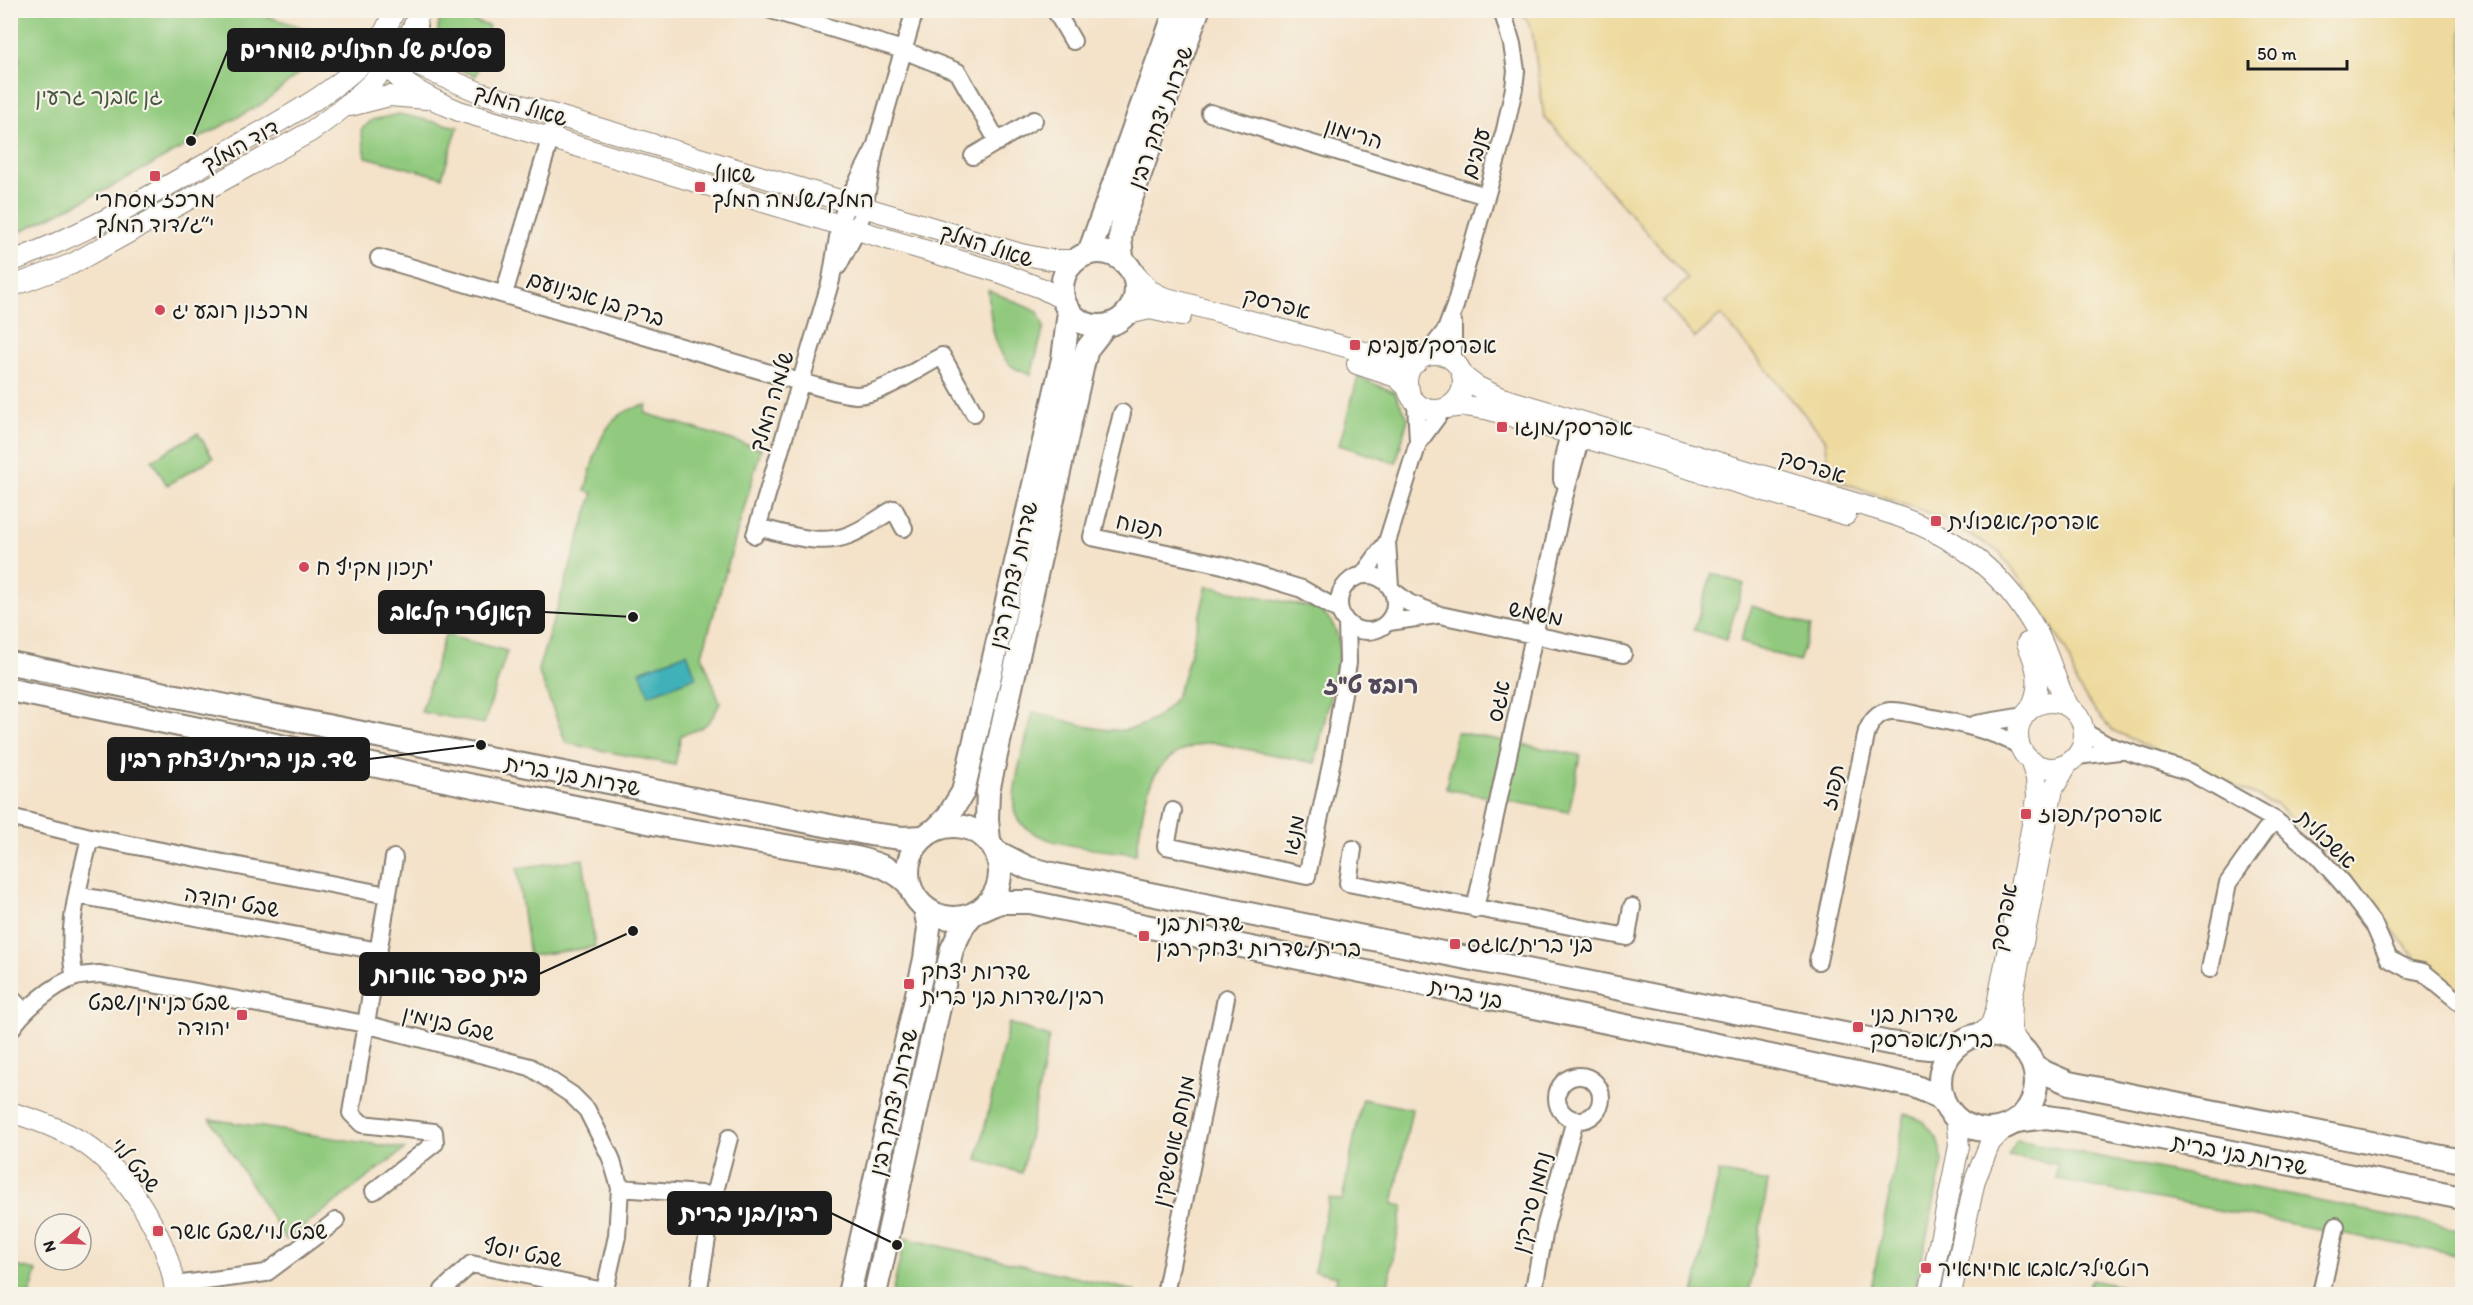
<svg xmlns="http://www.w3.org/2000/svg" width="2473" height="1305" font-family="Itim,'Playpen Sans Hebrew',sans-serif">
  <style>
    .green { fill: #91ca7e; stroke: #56734d; stroke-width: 1.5 }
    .sand { fill: #eeda9e; stroke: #857b5d; stroke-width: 1.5 }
    .water { fill: #41b1b9; stroke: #2e666a; stroke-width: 1.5 }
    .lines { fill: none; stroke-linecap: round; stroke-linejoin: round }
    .minor-casing { stroke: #887f72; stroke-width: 20 }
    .tertiary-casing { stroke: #887f72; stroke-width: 22 }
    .secondary-casing { stroke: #887f72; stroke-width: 26 }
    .minor { stroke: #fff; stroke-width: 16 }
    .tertiary { stroke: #fff; stroke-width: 20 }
    .secondary { stroke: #fff; stroke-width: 22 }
    .poi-dot { fill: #d1495b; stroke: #f7f3e8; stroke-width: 2 }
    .labels { text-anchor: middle; stroke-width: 4.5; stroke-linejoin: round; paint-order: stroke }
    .park-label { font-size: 22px; fill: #45593e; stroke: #f7f3e8 }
    .street-label { font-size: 22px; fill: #1c1c1c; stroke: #f7f3e8 }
    .poi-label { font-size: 22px; fill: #1c1c1c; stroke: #f7f3e8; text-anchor: start }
    .neighbourhood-label { font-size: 24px; font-weight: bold; fill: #53495c; stroke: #f7f3e8 }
    .leader { fill: none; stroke: #1c1c1c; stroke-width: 2 }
    .callout-dot { fill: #1c1c1c; stroke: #f7f3e8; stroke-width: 2 }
    .callout { fill: #1c1c1c; stroke: #1c1c1c; stroke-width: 2 }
    .callout-label { font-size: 24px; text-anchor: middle; font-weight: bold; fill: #fff }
  </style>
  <rect width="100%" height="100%" fill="#f7f3e8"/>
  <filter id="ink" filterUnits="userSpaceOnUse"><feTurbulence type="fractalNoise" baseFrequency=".0167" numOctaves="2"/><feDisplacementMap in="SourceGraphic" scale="12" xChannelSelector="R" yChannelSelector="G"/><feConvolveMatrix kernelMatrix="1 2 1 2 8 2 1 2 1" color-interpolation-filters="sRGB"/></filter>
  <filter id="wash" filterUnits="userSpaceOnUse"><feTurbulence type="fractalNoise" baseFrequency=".008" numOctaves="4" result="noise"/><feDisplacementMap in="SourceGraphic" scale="24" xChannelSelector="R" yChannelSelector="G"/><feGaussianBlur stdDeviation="1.35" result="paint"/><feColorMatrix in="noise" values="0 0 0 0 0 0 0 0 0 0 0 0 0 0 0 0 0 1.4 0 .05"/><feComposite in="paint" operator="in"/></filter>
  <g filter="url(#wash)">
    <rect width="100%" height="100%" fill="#f4e2c9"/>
    <!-- green -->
    <path class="green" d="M11 10 250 11 340 39 262 104 109 188 11 236V92L20 57 11 51Z
      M442 11 489 26 476 76 450 66C438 44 434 36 442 11Z
      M399 114 458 127 442 177 366 157 361 130 372 120Z
      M988 290 1038 312 1044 327 1031 375C1025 372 1018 370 1013 367 992 352 990 313 988 290Z
      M1358 377 1394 392 1408 418 1396 463 1339 445Z
      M647 405 645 413 761 449 702 655 720 703C710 725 704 729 681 735L675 765 566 743 538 670 593 493 585 491C596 454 600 411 647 405Z
      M198 433 213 458 167 485 152 460Z
      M1712 573 1744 584 1726 640 1694 630Z
      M1207 586 1319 609C1334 621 1339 634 1340 653L1315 763 1211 742C1143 753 1146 799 1136 854 1107 850 1016 847 1014 807 1013 778 1027 740 1033 712 1059 718 1097 732 1123 730 1141 729 1160 717 1171 704 1185 688 1200 610 1207 586Z
      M1752 606 1811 626 1799 662 1740 642Z
      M445 635 507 651 484 724 421 712Z
      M1456 732 1580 755 1569 812 1446 789Z
      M583 859 595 947 529 956 517 868Z
      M1009 1023 1049 1037 1022 1173 977 1160Z
      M1362 1099 1412 1109 1393 1204 1403 1206 1387 1290 1361 1285 1359 1294H1334L1337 1276 1314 1271 1329 1198 1342 1200Z
      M1905 1113 1924 1122 1937 1138 1943 1161 1914 1294H1870Z
      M210 1119 405 1149 286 1240Z
      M2017 1140 2462 1230V1256L2057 1180V1164L2008 1156Z
      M1719 1172 1768 1182 1749 1294H1694Z
      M905 1238 1135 1291 1134 1294H892Z
      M11 1265 37 1271 30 1294H11Z
      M2091 1280 2159 1294H2088Z"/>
    <!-- sand -->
    <path class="sand" d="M1522 11H2462V997L2421 964 2328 852 2276 805 2112 730 2095 711 2077 685 2067 652 2036 600 1999 552 1945 519 1831 478 1825 439 1721 315 1695 338 1663 302 1688 279 1544 117 1532 30Z"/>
    <!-- water -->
    <path class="water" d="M687 653 696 677 649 695 640 671Z"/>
  </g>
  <g filter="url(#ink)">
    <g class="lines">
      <!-- minor casing -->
      <g class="minor-casing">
        <path id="minor" d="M771 10 903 50 958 72 998 142
          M1055 10 1073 41
          M1210 113 1486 196
          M973 156 1034 120
          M379 258 800 382C818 386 838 394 856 395 882 395 918 368 942 356L974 413
          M838 266 857 230 864 208 875 148 915 10
          M504 294 557 116
          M1426 356 1446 330 1455 306 1505 130 1514 88 1516 71 1512 44 1502 10
          M1453 360V322
          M1416 402 1418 442
          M1122 413 1092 537 1223 565 1302 589 1340 611
          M1562 480C1562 460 1564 440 1577 425
          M757 527C787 534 819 547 849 535 865 529 880 517 894 509L904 528
          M755 535 831 280 840 225 847 202 875 148
          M1387 542 1390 586
          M1339 603a28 28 0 1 1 56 0a28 28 0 1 1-56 0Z
          M1363 575 1387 542 1418 443 1443 409
          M1392 590 1409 603 1440 615 1623 654
          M1389 622 1436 615
          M1976 724 2024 716
          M2084 732 2107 745 2190 772 2275 820 2316 854 2342 883 2374 925 2389 959 2408 969 2423 972 2462 1004
          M2077 756 2119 751
          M1173 811 1166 846 1307 876 1332 760 1348 663 1347 623
          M10 817 90 837 387 895
          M1353 849 1348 883 1627 937 1632 907
          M77 895 379 951
          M1475 909 1563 501 1581 437 1580 424
          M1818 961 1867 731C1871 722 1878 712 1890 711 1900 710 1912 714 1923 716 1957 723 1990 729 2020 746
          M2210 969 2228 883 2265 831 2275 820
          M75 977C64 932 80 882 90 837
          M10 997 25 1012
          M10 1031C22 1011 54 984 76 977 83 975 92 975 100 974L365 1024 530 1067 572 1095 587 1110 611 1158 620 1188 617 1236 604 1294
          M1557 1098a22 22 0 1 1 44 0a22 22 0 1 1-44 0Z
          M620 1188 714 1195
          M374 1191 435 1143 434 1132 362 1124 351 1113 394 858
          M175 1285 266 1273 336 1221
          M443 1290 471 1264 604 1291
          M698 1294 714 1195 729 1138
          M1165 1294 1226 998
          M1533 1294 1546 1224 1575 1120
          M2321 1294 2336 1226"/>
      </g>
      <!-- tertiary casing -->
      <g class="tertiary-casing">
        <path id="tertiary" d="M416 20C419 42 424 58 438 75
          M372 51C394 80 425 97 459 111L1001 273 1041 288 1064 300
          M372 51 395 56 481 93 1021 254 1051 260H1076
          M350 106 389 96 427 99
          M10 262C91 232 164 188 238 145 278 122 345 87 373 51 382 39 388 24 395 10
          M1133 272 1149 290 1163 297 1394 360 1416 363
          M10 287 72 264 310 132C355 101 401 64 420 10
          M1128 314 1150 309 1181 316
          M1407 382a28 28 0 1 1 56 0a28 28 0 1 1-56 0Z
          M1357 364 1396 377 1409 389
          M1463 376 1476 386 1499 397 1882 511C1950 532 2002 568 2037 632 2050 656 2055 683 2069 707
          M1447 408 1466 406 1486 409 1846 515
          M2027 643C2037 665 2043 687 2030 709
          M2018 735a33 33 0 1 1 66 0a33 33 0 1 1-66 0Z
          M1982 1034 1991 1024 1996 1010 2037 799 2036 778 2030 760
          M2019 1045 2011 1031 2012 999 2053 789 2067 765
          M10 1112C40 1121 74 1133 97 1153 134 1184 172 1247 175 1294
          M1929 1294 1959 1146 1956 1118
          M1951 1294 1975 1180 1990 1143 2005 1127"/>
      </g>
      <!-- secondary casing -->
      <g class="secondary-casing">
        <path id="secondary" d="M1062 289a37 37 0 1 1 74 0a37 37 0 1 1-74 0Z
          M1089 253 1176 10
          M1122 258 1120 237 1124 219 1198 10
          M10 663 870 834 902 838 924 837
          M10 690 672 827 857 858C877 864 895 869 910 885
          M908 872a46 46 0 1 1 92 0a46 46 0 1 1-92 0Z
          M935 830 947 818 963 792 1063 359 1069 311
          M989 841 987 819 988 791 1083 364 1087 349 1105 326
          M997 852 1028 868 1056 875 1889 1043 1929 1048 1957 1045
          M982 910 1000 902H1030L1914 1086 1939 1097 1946 1105
          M1940 1082a48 48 0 1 1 96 0a48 48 0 1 1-96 0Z
          M2033 1065 2046 1073 2069 1083 2462 1161
          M2016 1121 2046 1117 2076 1121 2462 1198
          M849 1294 925 959 929 928 925 909
          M875 1294 952 949 964 924 972 915"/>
      </g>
      <!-- minor -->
      <use href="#minor" class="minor"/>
      <!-- tertiary -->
      <use href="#tertiary" class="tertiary"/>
      <!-- secondary -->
      <use href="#secondary" class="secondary"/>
    </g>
  </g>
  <!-- markers -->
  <g class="poi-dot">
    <rect x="149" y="170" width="12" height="12" rx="3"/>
    <rect x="694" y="181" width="12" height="12" rx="3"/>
    <circle cx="160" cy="310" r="6"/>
    <rect x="1349" y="339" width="12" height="12" rx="3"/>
    <rect x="1496" y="421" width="12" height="12" rx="3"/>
    <rect x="1930" y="515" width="12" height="12" rx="3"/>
    <circle cx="304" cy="567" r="6"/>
    <rect x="2020" y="808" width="12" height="12" rx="3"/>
    <rect x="1138" y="930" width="12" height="12" rx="3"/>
    <rect x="1449" y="938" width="12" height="12" rx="3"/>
    <rect x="903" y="978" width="12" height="12" rx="3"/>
    <rect x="236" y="1009" width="12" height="12" rx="3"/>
    <rect x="1852" y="1021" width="12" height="12" rx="3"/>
    <rect x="152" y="1225" width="12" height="12" rx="3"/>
    <rect x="1920" y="1262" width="12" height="12" rx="3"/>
  </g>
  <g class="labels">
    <!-- park labels -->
    <g class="park-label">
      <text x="99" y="104">גן אבנר גרעין</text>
    </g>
    <!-- street labels -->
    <g class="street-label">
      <text transform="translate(521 105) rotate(17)" y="8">שאול המלך</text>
      <text transform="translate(1160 117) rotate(-70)" y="8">שדרות יצחק רבין</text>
      <text transform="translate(1354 133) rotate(17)" y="8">הרימון</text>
      <text transform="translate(240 145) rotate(-29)" y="8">דוד המלך</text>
      <text transform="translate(1475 153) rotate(-73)" y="8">ענבים</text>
      <text transform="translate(987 245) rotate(18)" y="8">שאול המלך</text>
      <text transform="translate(596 298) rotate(17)" y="8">ברק בן אבינועם</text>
      <text transform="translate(1277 303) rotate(15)" y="8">אפרסק</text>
      <text transform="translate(771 401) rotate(-73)" y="8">שלמה המלך</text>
      <text transform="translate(1813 466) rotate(17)" y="8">אפרסק</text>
      <text transform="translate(1140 525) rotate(12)" y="8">תפוח</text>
      <text transform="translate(1013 575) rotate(-77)" y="8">שדרות יצחק רבין</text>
      <text transform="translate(1536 613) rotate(12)" y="8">משמש</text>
      <text transform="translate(1498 701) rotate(-78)" y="8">אגס</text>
      <text transform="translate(573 775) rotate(11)" y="8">שדרות בני ברית</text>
      <text transform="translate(1832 787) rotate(-78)" y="8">תפוז</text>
      <text transform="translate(1293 835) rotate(-78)" y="8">מנגו</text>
      <text transform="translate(2327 839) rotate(44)" y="8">אשכולית</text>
      <text transform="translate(232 901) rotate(10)" y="8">שבט יהודה</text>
      <text transform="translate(2003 917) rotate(-79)" y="8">אפרסק</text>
      <text transform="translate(1466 993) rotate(12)" y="8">בני ברית</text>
      <text transform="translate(449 1023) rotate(13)" y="8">שבט בנימין</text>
      <text transform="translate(893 1102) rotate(-77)" y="8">שדרות יצחק רבין</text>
      <text transform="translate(1173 1141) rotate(-78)" y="8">מנחם אוסישקין</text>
      <text transform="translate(2240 1154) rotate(11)" y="8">שדרות בני ברית</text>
      <text transform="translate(136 1165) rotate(50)" y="8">שבט לוי</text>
      <text transform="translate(1531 1202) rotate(-76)" y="8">נחמן סירקין</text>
      <text transform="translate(523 1252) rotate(11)" y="8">שבט יוסף</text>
    </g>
    <!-- poi labels -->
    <g class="poi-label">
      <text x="712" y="182">שאול<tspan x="712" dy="25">המלך/שלמה המלך</tspan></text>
      <text x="155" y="207" text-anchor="middle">מרכז מסחרי<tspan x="155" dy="25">י״ג/דוד המלך</tspan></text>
      <text x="172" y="318">מרכזון רובע יג</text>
      <text x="1367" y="353">אפרסק/ענבים</text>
      <text x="1514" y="435">אפרסק/מנגו</text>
      <text x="1948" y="529">אפרסק/אשכולית</text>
      <text x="316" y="575">תיכון מקיף ח'</text>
      <text x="2038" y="822">אפרסק/תפוז</text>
      <text x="1156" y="931">שדרות בני<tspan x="1156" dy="25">ברית/שדרות יצחק רבין</tspan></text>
      <text x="1467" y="952">בני ברית/אגס</text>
      <text x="921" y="979">שדרות יצחק<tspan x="921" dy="25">רבין/שדרות בני ברית</tspan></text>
      <text x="230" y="1010" text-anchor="end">שבט בנימין/שבט<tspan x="230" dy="25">יהודה</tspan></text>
      <text x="1870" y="1022">שדרות בני<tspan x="1870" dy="25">ברית/אפרסק</tspan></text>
      <text x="170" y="1239">שבט לוי/שבט אשר</text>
      <text x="1938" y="1276">רוטשילד/אבא אחימאיר</text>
    </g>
    <!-- neighbourhood labels -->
    <g class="neighbourhood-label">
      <text x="1371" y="693">רובע ט"ז</text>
    </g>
  </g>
  <!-- callouts -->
  <path class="leader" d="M191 141L228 50M633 617L544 612M481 745L369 759M633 931L539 974M897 1245L831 1213"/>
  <g class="callout-dot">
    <circle cx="191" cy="141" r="6"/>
    <circle cx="633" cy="617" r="6"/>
    <circle cx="481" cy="745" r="6"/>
    <circle cx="633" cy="931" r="6"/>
    <circle cx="897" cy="1245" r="6"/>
  </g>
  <g class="callout">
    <rect x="228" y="29" width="276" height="42" rx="6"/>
    <rect x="379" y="591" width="165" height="42" rx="6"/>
    <rect x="108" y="738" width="261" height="42" rx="6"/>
    <rect x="360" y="953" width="179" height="42" rx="6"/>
    <rect x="668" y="1192" width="163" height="42" rx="6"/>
  </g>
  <g class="callout-label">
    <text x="366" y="58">פסלים של חתולים שומרים</text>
    <text x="461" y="620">קאנטרי קלאב</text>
    <text x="238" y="767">שד. בני ברית/יצחק רבין</text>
    <text x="450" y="983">בית ספר אורות</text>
    <text x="749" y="1221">רבין/בני ברית</text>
  </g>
  <!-- margin -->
  <rect width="2473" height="1305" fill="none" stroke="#f7f3e8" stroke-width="36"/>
  <!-- north arrow -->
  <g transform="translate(63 1242) rotate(252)"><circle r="28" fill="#f7f3e8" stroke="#9f9d96" stroke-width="1.5"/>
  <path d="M0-4.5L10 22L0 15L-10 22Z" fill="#d1495b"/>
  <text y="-9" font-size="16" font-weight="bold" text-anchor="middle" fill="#1c1c1c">N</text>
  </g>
  <!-- scale -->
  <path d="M2248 60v9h99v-9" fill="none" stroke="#1c1c1c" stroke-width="3"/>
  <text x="2257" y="60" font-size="18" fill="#1c1c1c" stroke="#f7f3e8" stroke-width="4.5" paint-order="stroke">50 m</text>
</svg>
